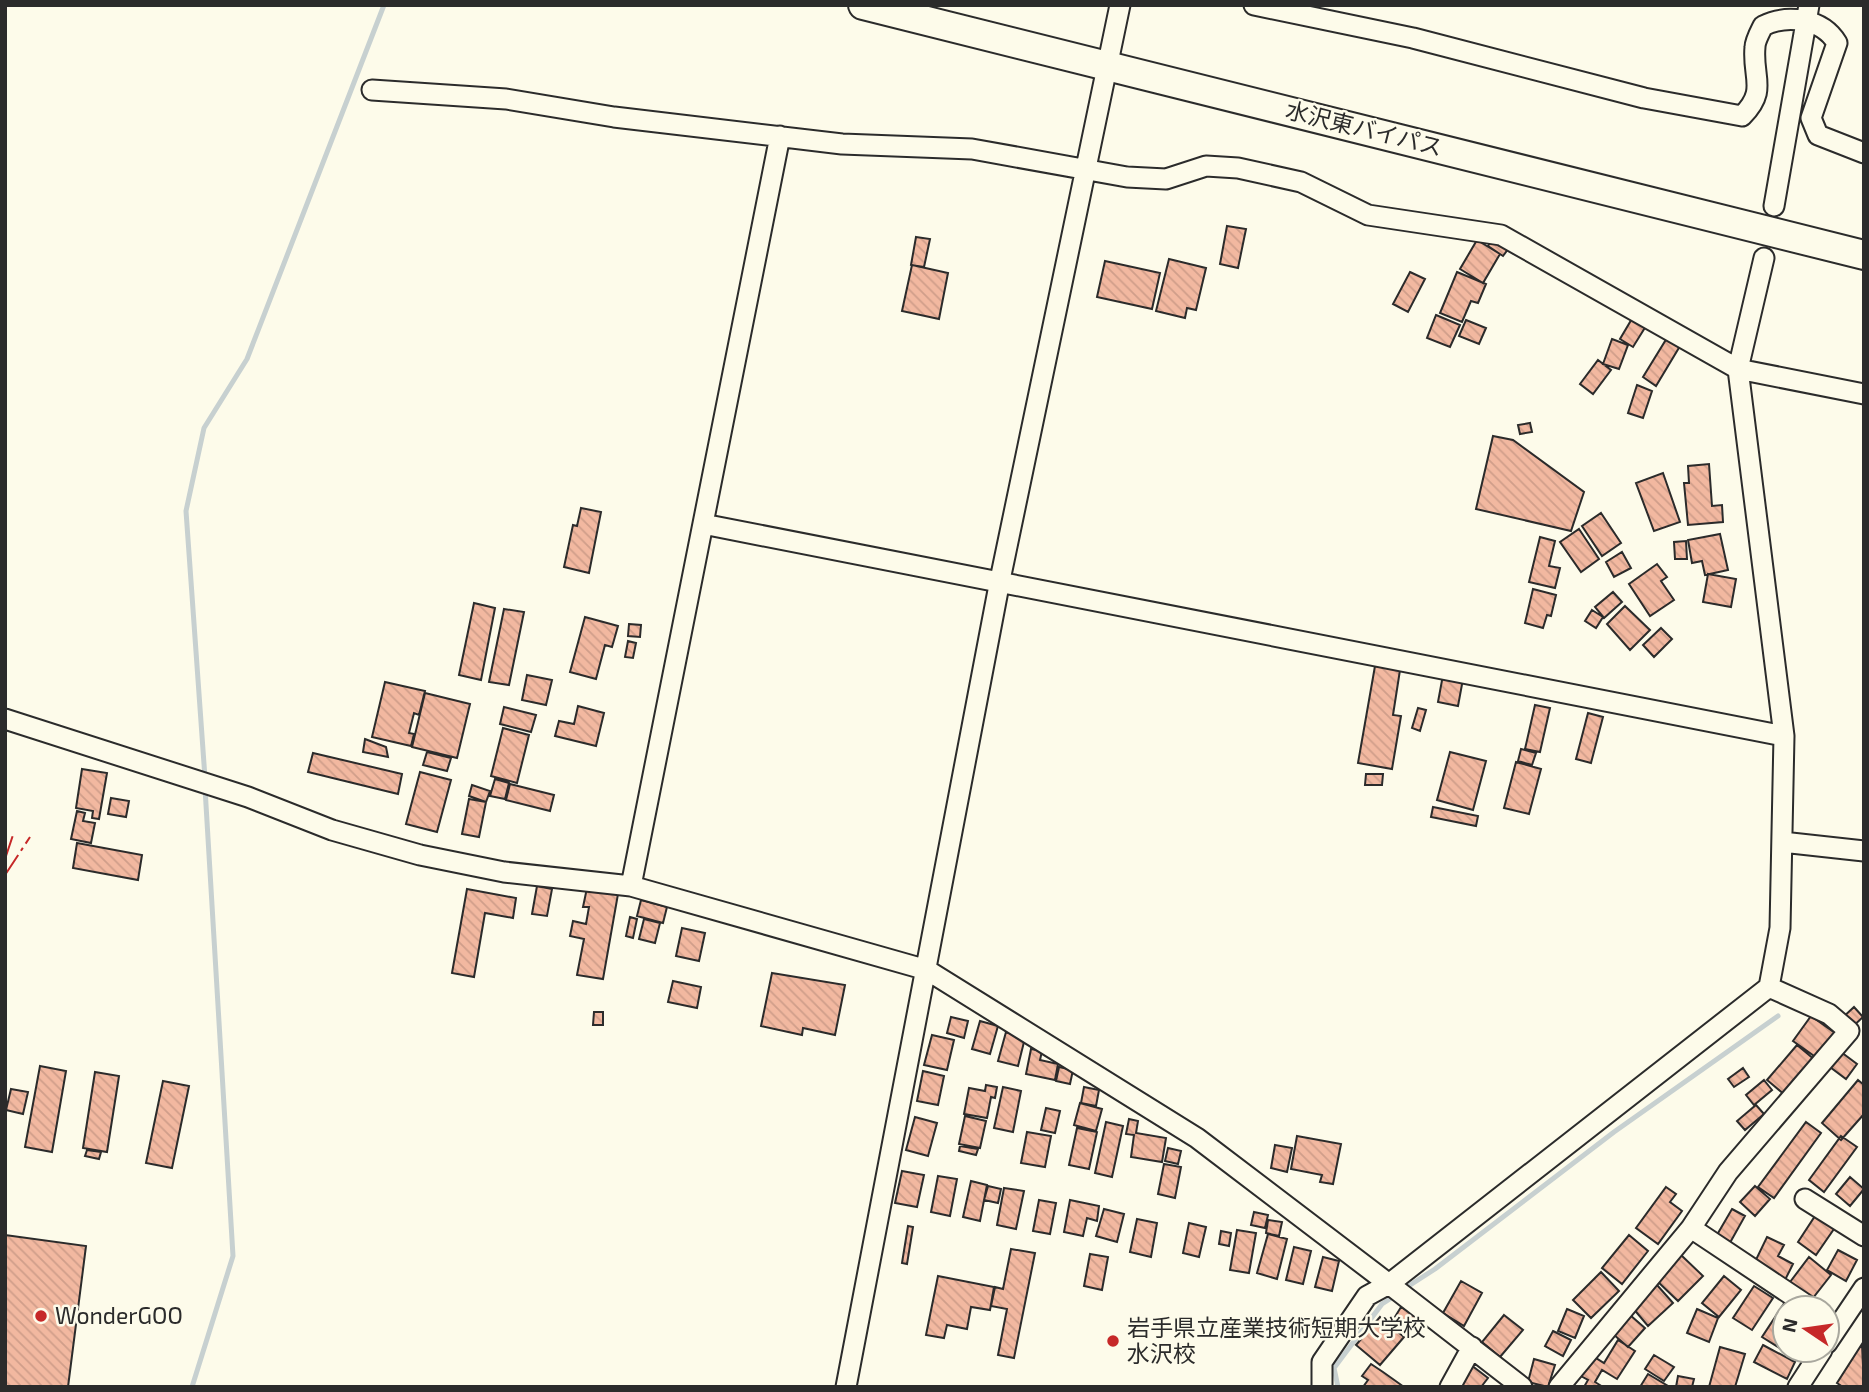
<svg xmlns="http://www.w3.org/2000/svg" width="1869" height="1392" font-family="'Exo 2','Noto Sans JP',sans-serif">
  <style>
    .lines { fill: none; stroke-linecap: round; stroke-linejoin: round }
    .stream { stroke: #c7d0d0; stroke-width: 5 }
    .building { fill: url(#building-back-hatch); stroke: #2b2b2b; stroke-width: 2 }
    .minor-casing { stroke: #2b2b2b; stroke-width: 23 }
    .highway-casing { stroke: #2b2b2b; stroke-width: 32 }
    .minor { stroke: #fdfbea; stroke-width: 19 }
    .highway { stroke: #fdfbea; stroke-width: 28 }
    .power { stroke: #c62828; stroke-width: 2; stroke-dasharray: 24 5 3.5 5; stroke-linecap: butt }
    .poi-dot { fill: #c62828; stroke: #fdfbea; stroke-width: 2.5 }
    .labels { text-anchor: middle; stroke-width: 5; stroke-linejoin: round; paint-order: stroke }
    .street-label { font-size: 23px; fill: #2b2b2b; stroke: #fdfbea }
    .poi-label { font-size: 23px; fill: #2b2b2b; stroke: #fdfbea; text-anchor: start }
  </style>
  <defs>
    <pattern id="building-back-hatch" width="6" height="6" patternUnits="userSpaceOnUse" patternTransform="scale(1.75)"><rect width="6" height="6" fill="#f2b8a0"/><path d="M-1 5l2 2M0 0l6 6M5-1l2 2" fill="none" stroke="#d09e8a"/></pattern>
  </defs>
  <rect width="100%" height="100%" fill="#fdfbea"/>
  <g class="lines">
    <!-- stream -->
    <path class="stream" d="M205 778 186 511 204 428 247 359 384 5
      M1404 1289 1435 1269 1614 1132 1778 1016
      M192 1387 233 1256 205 788
      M1338 1387 1334 1368 1382 1304 1396 1295"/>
  </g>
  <!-- building -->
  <path class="building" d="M1227 226 1246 229 1238 268 1220 264Z
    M1495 235 1511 245 1503 256 1488 246Z
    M916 237 930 239 924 267 911 265Z
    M1477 240 1500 254 1483 283 1460 269Z
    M1169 259 1206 268 1196 310 1187 308 1185 318 1156 311Z
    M1105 261 1160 273 1152 309 1097 297Z
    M912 265 948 273 939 319 902 311Z
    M1410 272 1425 279 1408 312 1393 304Z
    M1457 272 1486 284 1478 303 1471 301 1462 322 1440 313Z
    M1436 315 1460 325 1450 347 1427 338Z
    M1633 317 1646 326 1633 347 1620 339Z
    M1466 320 1486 328 1479 344 1459 336Z
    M1667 338 1680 346 1656 386 1643 377Z
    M1612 339 1628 345 1619 369 1603 364Z
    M1598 360 1611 370 1593 394 1580 384Z
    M1637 385 1652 391 1643 418 1628 413Z
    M1530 423 1532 432 1520 434 1518 425Z
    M1493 436 1513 440 1584 492 1571 531 1476 509Z
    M1709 464 1712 506 1722 505 1723 522 1688 525 1684 483H1689L1688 466Z
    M1663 473 1680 522 1654 531 1636 483Z
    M581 508 601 512 589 573 564 567 573 525 577 526Z
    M1601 513 1621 543 1602 556 1582 526Z
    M1579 529 1599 559 1581 572 1560 542Z
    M1720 534 1728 570 1705 575 1702 561 1692 563 1688 540Z
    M1540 537 1555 541 1549 566 1560 568 1555 588 1529 582Z
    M1686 541 1687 559H1675L1674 542Z
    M1622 552 1631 568 1614 577 1606 562Z
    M1657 564 1667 577 1661 581 1674 600 1650 616 1629 584Z
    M1708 574 1736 579 1731 607 1703 602Z
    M1533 589 1556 595 1551 616 1547 615 1543 628 1525 623Z
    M1613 592 1622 602 1604 618 1595 607Z
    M474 603 495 608 481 680 459 675Z
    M1625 606 1650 630 1630 650 1607 624Z
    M504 609 524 612 509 685 489 682Z
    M1592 610 1603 617 1596 628 1585 621Z
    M585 617 618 626 612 647 605 645 596 679 570 672Z
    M629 624 641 625 640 637 628 636Z
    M1661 628 1672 639 1654 657 1643 645Z
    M628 641 636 643 633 658 625 657Z
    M1375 666 1400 670 1393 715 1401 716 1392 769 1358 763Z
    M527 675 552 680 546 705 522 700Z
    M1443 675 1463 679 1458 706 1438 702Z
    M385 682 425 691 419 715 414 713 409 733 414 734 411 746 372 737Z
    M425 693 470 704 457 758 412 747Z
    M1535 705 1550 708 1540 752 1525 749Z
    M578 706 604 713 596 746 555 736 559 721 574 724Z
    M504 707 536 715 531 732 500 724Z
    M1418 708 1426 710 1420 731 1412 728Z
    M1588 713 1603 717 1591 763 1576 759Z
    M503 728 529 735 517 783 491 776Z
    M365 739 386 747 388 757 363 752Z
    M1521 749 1536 753 1532 765 1518 761Z
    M427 752 451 758 447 771 423 765Z
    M1450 752 1486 761 1473 810 1437 800Z
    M313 753 402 774 398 794 308 772Z
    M1516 762 1541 769 1529 814 1504 808Z
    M82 769 107 773 99 819 92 818 93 811 76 808Z
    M420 772 451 780 437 832 406 824Z
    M1366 774H1383L1382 785H1365Z
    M495 779 509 783 505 799 490 796Z
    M510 784 554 795 550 811 506 800Z
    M472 785 490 791 486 802 469 796Z
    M111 798 129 801 126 817 108 814Z
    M469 799 486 802 479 837 462 834Z
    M1433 807 1478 816 1476 826 1431 817Z
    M77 811 85 813 83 821 95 823 91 843 71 839Z
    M77 843 142 855 138 880 73 868Z
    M537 886 552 889 547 916 532 914Z
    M587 888 618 894 603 979 577 975 584 939 570 936 573 921 586 924 589 907H583Z
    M467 889 516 898 513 918 485 913 474 977 452 973Z
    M641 900 667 907 663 923 637 916Z
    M630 917 637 919 633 938 626 936Z
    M644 919 660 923 655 943 639 939Z
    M682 928 705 933 699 961 676 956Z
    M772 973 845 985 835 1035 803 1028 802 1035 761 1026Z
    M673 981 701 987 697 1008 668 1002Z
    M1854 1007 1863 1017 1849 1030 1840 1020Z
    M594 1012H603V1025H593Z
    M1811 1016 1835 1033 1817 1058 1793 1041Z
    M951 1017 968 1021 964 1038 947 1033Z
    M980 1021 998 1026 990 1054 972 1049Z
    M1006 1032 1025 1038 1018 1066 998 1061Z
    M932 1035 954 1040 947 1070 924 1065Z
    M1797 1045 1815 1060 1785 1095 1767 1080Z
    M1031 1049 1042 1051 1040 1060 1058 1064 1055 1080 1026 1074Z
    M1837 1049 1857 1064 1846 1079 1826 1064Z
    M40 1066 66 1071 52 1152 25 1147Z
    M1059 1067 1073 1070 1070 1084 1056 1081Z
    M1743 1068 1749 1077 1734 1087 1728 1079Z
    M923 1071 944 1076 938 1105 917 1101Z
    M95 1072 119 1076 107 1152 83 1148Z
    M1764 1080 1772 1090 1754 1105 1746 1095Z
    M1858 1080 1864 1085V1114L1841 1140 1822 1123Z
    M163 1081 189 1086 172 1168 146 1163Z
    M986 1085 997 1087 995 1098 991 1097 987 1118 964 1114 969 1088 985 1091Z
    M1003 1087 1021 1091 1013 1132 994 1128Z
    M1084 1087 1099 1090 1096 1106 1081 1103Z
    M11 1089 28 1092 23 1114 6 1110Z
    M1080 1103 1102 1109 1096 1131 1074 1125Z
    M1756 1105 1764 1114 1745 1130 1737 1121Z
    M1046 1108 1060 1111 1055 1133 1041 1130Z
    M965 1116 986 1121 980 1148 959 1144Z
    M915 1117 937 1123 928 1156 906 1150Z
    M1129 1119 1138 1121 1136 1133 1166 1138 1162 1162 1131 1157 1134 1135 1126 1134Z
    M1106 1122 1123 1126 1112 1177 1095 1173Z
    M1806 1122 1821 1133 1774 1198 1758 1187Z
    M1077 1128 1097 1132 1089 1169 1069 1165Z
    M1027 1132 1051 1136 1045 1167 1021 1163Z
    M1297 1136 1341 1144 1333 1184 1320 1182 1322 1175 1291 1169Z
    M1841 1136 1857 1147 1824 1192 1809 1180Z
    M1275 1145 1292 1148 1287 1172 1271 1168Z
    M960 1146 978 1149 976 1155 959 1151Z
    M1168 1148 1181 1151 1178 1164 1165 1161Z
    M87 1150 101 1152 99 1159 85 1156Z
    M1164 1164 1181 1167 1175 1198 1158 1194Z
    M902 1171 924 1175 917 1207 895 1203Z
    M938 1176 957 1179 950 1216 931 1212Z
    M1850 1177 1864 1189 1850 1206 1836 1194Z
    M971 1181 987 1185 980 1221 963 1217Z
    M988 1186 1001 1189 998 1203 984 1200Z
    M1755 1186 1770 1199 1755 1216 1740 1202Z
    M1666 1187 1676 1194 1670 1202 1682 1211 1658 1244 1636 1228Z
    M1004 1188 1024 1191 1016 1229 997 1225Z
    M1039 1200 1056 1203 1050 1234 1033 1231Z
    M1070 1200 1099 1206 1097 1221 1087 1218 1083 1236 1064 1232Z
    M1104 1209 1124 1214 1117 1242 1096 1236Z
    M1732 1209 1745 1216 1727 1248 1714 1240Z
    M1254 1212 1268 1215 1265 1228 1251 1225Z
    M1817 1213 1836 1226 1816 1255 1798 1242Z
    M1137 1219 1157 1223 1151 1257 1130 1252Z
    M1268 1220 1282 1222 1279 1236 1266 1233Z
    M1189 1223 1206 1227 1199 1257 1183 1253Z
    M908 1226 913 1227 907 1264 902 1263Z
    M1237 1230 1256 1233 1249 1273 1230 1270Z
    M1221 1231 1231 1233 1229 1246 1219 1244Z
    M1268 1234 1287 1239 1277 1279 1257 1273Z
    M5 1235 86 1246 68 1387H5Z
    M1629 1235 1648 1251 1622 1284 1602 1268Z
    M1767 1237 1784 1245 1778 1256 1793 1264 1782 1286 1751 1270Z
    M1294 1247 1311 1251 1303 1284 1286 1280Z
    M1011 1249 1035 1253 1014 1358 998 1355 1007 1309 991 1306 995 1287 1003 1289Z
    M1838 1250 1857 1260 1846 1281 1827 1270Z
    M1090 1254 1108 1257 1102 1290 1084 1286Z
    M1681 1255 1703 1276 1678 1301 1656 1280Z
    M1323 1257 1339 1261 1332 1291 1315 1287Z
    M1809 1257 1831 1275 1809 1303 1787 1286Z
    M1601 1272 1619 1291 1591 1318 1573 1300Z
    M938 1276 994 1287 990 1310 971 1307 967 1329 947 1325 944 1338 926 1335Z
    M1724 1276 1741 1290 1719 1317 1702 1303Z
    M1461 1281 1482 1293 1464 1326 1443 1313Z
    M1657 1285 1673 1303 1648 1326 1632 1307Z
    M1754 1286 1773 1298 1752 1330 1733 1318Z
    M1785 1302 1794 1308H1785L1786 1352 1762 1337Z
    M1401 1307 1419 1318 1408 1336 1390 1325Z
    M1567 1309 1584 1316 1575 1338 1558 1331Z
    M1697 1309 1718 1318 1709 1342 1687 1333Z
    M1504 1315 1523 1330 1500 1357 1482 1342Z
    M1630 1315 1645 1328 1628 1347 1613 1334Z
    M1380 1317 1404 1337 1380 1365 1356 1345Z
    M1553 1331 1571 1340 1563 1356 1545 1346Z
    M1618 1340 1635 1351 1617 1379 1602 1370 1595 1382 1603 1387H1584L1588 1380 1579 1375 1591 1355 1604 1363Z
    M1862 1344 1864 1387H1843L1837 1383Z
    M1763 1345 1795 1362 1787 1379 1754 1362Z
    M1720 1347 1745 1354 1735 1387H1709Z
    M1654 1355 1674 1367 1664 1381 1645 1369Z
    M1534 1359 1555 1365 1548 1387 1528 1382Z
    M1371 1364 1383 1372 1404 1387H1363L1368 1380 1362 1376Z
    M1471 1365 1488 1378 1481 1387H1456Z
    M1648 1374 1668 1386 1667 1387H1640Z
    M1678 1376 1694 1379 1692 1387H1676Z"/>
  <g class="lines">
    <!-- minor casing -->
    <g class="minor-casing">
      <path id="minor" d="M1254 5 1413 38 1644 98 1742 116C1768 90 1752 78 1755 47 1755 41 1760 32 1763 26 1787 14 1822 18 1837 43L1811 118 1818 135 1864 153
        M372 90 506 99 614 117 842 144 972 149 1127 177 1166 179 1206 166 1238 168 1301 182 1368 215 1501 235 1738 369 1864 394
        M1774 206 1809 5
        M703 524 1784 736
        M5 719 248 797 332 830 420 855 504 872 631 886 927 970 1197 1138 1389 1284 1367 1296 1322 1362V1387
        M1782 842 1864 851
        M631 886 780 136
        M1805 1199 1864 1236
        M1691 1228 1811 1308
        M1827 1343 1864 1288
        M846 1387 1000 580 1120 5
        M1450 1387 1472 1347
        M1522 1387 1389 1284 1769 987 1780 928 1784 736 1738 369 1764 258
        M1559 1387 1691 1228 1728 1172 1849 1031 1829 1014 1769 987
        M1798 1387 1822 1350"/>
    </g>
    <!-- highway casing -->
    <g class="highway-casing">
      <path id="highway" d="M863 5 1864 255"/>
    </g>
    <!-- minor -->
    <use href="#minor" class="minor"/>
    <!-- highway -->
    <use href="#highway" class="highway"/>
    <!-- power -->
    <path class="power" d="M5 859 13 835
      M5 875 30 837"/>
  </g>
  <!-- markers -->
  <g class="poi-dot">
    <circle cx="41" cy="1316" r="7"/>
    <circle cx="1113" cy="1341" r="7"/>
  </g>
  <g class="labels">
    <!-- street labels -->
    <g class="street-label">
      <text transform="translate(1364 129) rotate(14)" y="8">水沢東バイパス</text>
    </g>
    <!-- poi labels -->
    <g class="poi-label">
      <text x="55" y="1324">WonderGOO</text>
      <text x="1127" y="1336">岩手県立産業技術短期大学校<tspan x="1127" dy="26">水沢校</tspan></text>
    </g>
  </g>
  <!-- border -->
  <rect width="1869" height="1392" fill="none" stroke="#2b2b2b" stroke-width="14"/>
  <!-- north arrow -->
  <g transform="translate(1806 1329) rotate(283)"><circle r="33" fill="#fdfbea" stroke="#a9a89e" stroke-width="2"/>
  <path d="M0-5L12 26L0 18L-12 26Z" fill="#c62828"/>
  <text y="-10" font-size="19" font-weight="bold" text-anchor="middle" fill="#2b2b2b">N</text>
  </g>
</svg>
